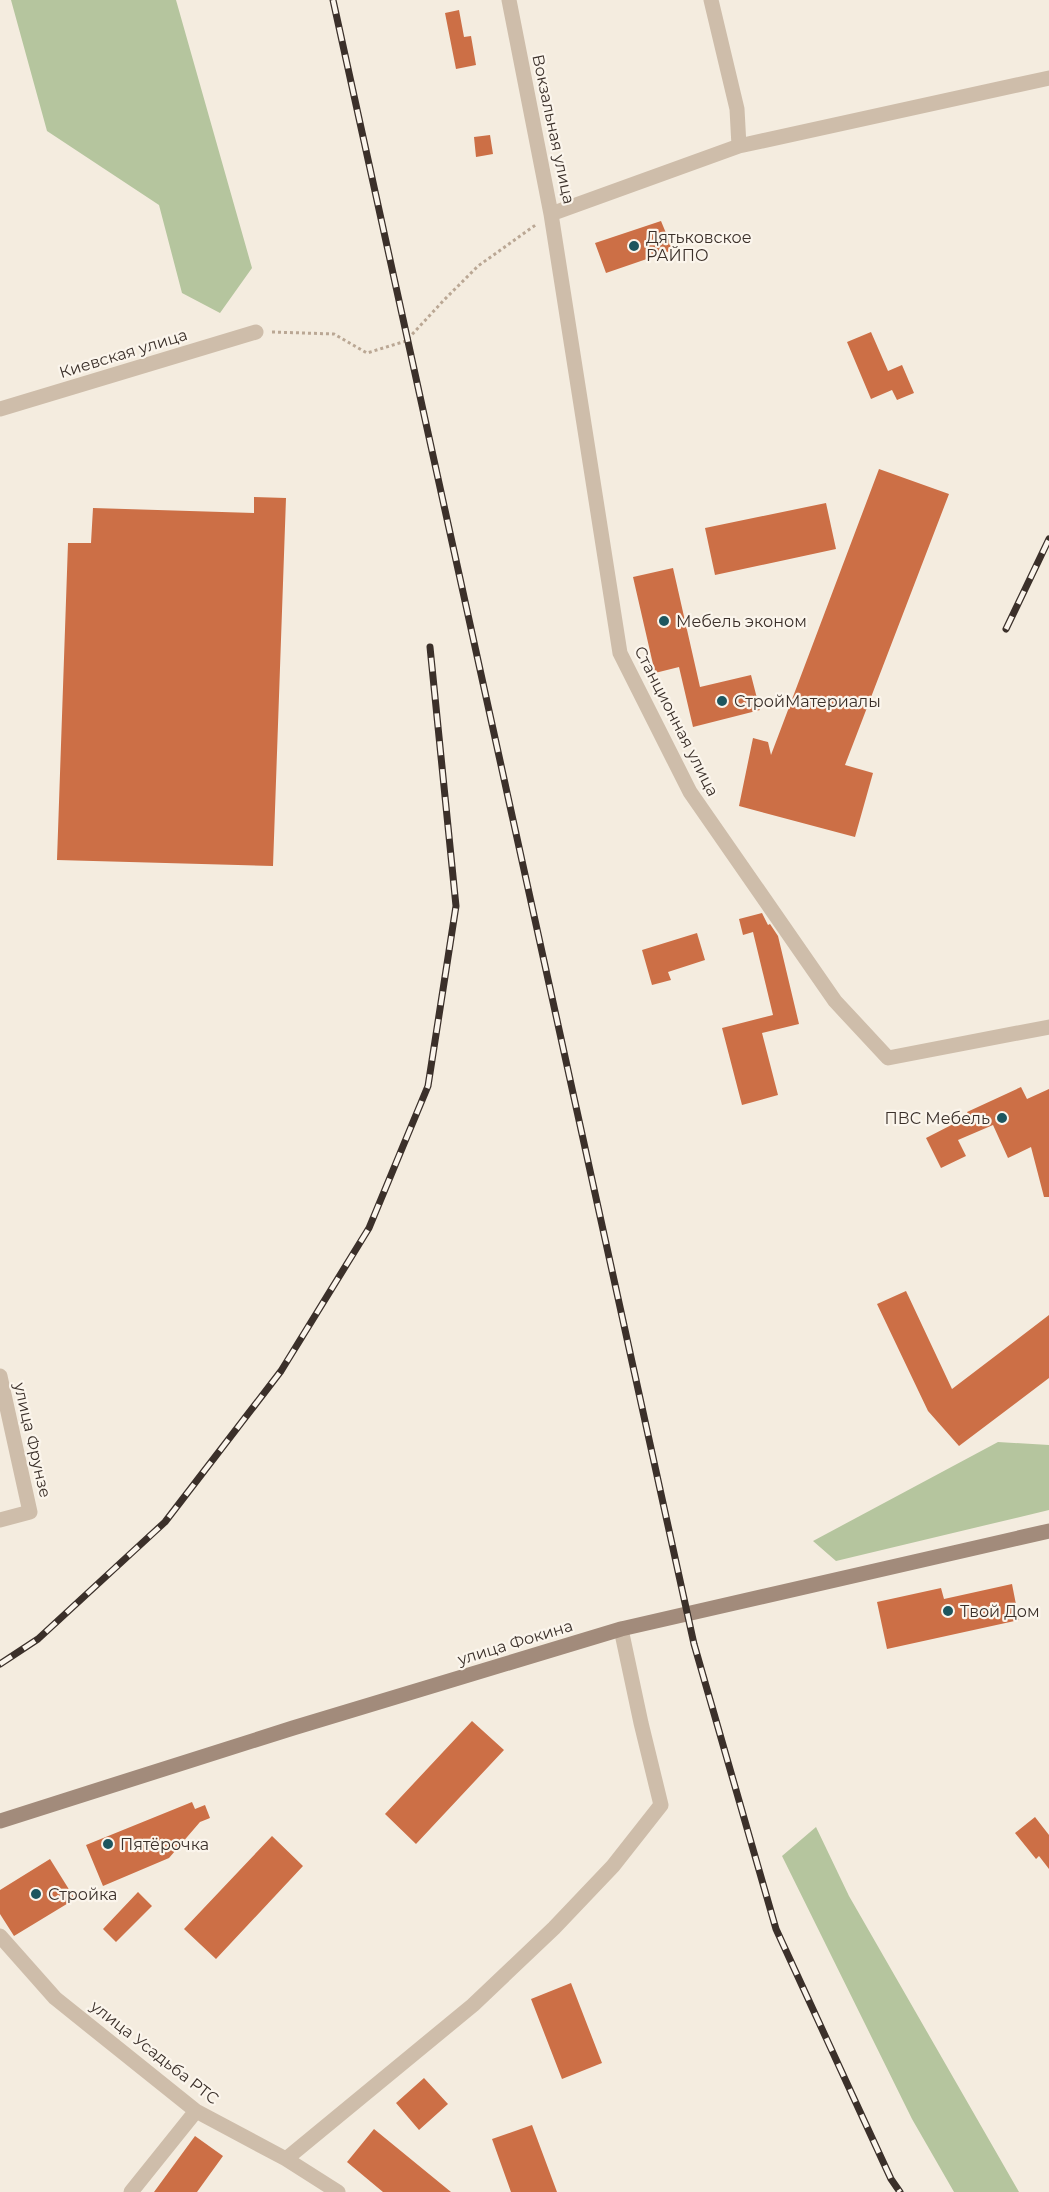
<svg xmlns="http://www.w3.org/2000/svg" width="1049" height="2192" font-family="Montserrat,sans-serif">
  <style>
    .green { fill: #b5c59e }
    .building { fill: #cc6f46 }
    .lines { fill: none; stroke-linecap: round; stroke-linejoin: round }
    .path { stroke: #baa794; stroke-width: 3; stroke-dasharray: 3 3; stroke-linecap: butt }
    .street { stroke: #cebdaa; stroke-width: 15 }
    .secondary { stroke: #a28b7b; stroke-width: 15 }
    .rail-casing { stroke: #3b302a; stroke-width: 7 }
    .rail { stroke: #fbf5ec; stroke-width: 4.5; stroke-dasharray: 14; stroke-linecap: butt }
    .poi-dot { fill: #1d565f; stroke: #fbf5ec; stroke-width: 2 }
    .labels { text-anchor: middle; stroke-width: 4.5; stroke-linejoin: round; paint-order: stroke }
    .street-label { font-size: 16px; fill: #3b302a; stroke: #fbf5ec }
    .poi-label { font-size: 16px; fill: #3b302a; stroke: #fbf5ec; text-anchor: start }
  </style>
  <rect width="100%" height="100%" fill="#f4ecdf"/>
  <!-- green -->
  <path class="green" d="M11 0H176L252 268 220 313 182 293 159 205 47 131Z
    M998 1442 1049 1445V1510L836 1561 813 1541Z
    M816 1827 849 1896 1019 2192H954L912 2119 782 1856Z"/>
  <!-- building -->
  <path class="building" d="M459 10 464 37 471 36 476 65 456 69 445 13Z
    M490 135 493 154 476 157 474 137Z
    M661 221 673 250 606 273 595 243Z
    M871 332 888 371 902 365 914 393 897 400 892 390 871 399 847 342Z
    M879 469 949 494 845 765 873 773 855 837 739 806 753 738 768 742 771 755Z
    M254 497 286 498 273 866 57 860 68 543H91L93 508 254 513Z
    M826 503 836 549 715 575 705 528Z
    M673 568 700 687 751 675 760 710 693 727 679 667 655 673 633 577Z
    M762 913 768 925 770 924 778 936 799 1024 762 1033 778 1095 742 1105 722 1028 773 1015 753 932 743 935 739 919Z
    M697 933 705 960 668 972 671 980 652 985 642 950Z
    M1021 1087 1027 1099 1049 1089V1197H1044L1031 1147 1008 1158 993 1125 958 1140 966 1156 941 1168 926 1138 969 1116 967 1112Z
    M906 1291 952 1389 1049 1315V1378L959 1446 928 1411 877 1304Z
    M1012 1584 1019 1620 887 1649 877 1602 941 1588 944 1599Z
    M472 1721 504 1750 416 1844 385 1814Z
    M192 1802 195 1809 205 1805 210 1818 200 1822 169 1858 103 1886 86 1845Z
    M1035 1817 1049 1835V1869L1039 1856 1036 1859 1015 1833Z
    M272 1836 303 1866 216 1959 184 1929Z
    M50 1859 75 1899 14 1936 0 1914V1890Z
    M138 1892 152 1906 116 1942 103 1929Z
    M571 1983 602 2063 562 2079 531 1999Z
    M424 2078 448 2104 419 2130 396 2103Z
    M532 2125 557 2192H511L492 2139Z
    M374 2129 451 2192H383L347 2162Z
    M195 2136 223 2156 197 2192H154Z"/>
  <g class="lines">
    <!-- path -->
    <path class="path" d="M272 332 334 334 367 353 406 341 444 300 478 266 537 224"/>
    <!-- street -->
    <path class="street" d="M509 0 551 214 739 146 1049 78
      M711 0 737 109 739 146
      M551 214 620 653 690 792 835 1001 888 1058 1049 1027
      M0 409 256 332
      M0 1376 30 1512 0 1520
      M0 1936 55 1998 196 2111 286 2159 338 2192
      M286 2159 473 2005 554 1928 613 1866 661 1805 641 1723 621 1629
      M131 2192 196 2111"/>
    <!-- secondary -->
    <path class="secondary" d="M0 1821 293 1728 621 1629 1049 1531"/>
    <!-- rail casing -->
    <g class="rail-casing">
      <path id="rail" d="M333 0 694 1644 776 1929 891 2179 900 2192
        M1006 629 1049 539
        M0 1664 38 1639 165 1522 281 1371 369 1228 428 1086 456 906 430 647"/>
    </g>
    <!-- rail -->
    <use href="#rail" class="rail"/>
  </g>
  <!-- markers -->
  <g class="poi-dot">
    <circle cx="634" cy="246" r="6"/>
    <circle cx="664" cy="621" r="6"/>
    <circle cx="722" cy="701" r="6"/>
    <circle cx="1002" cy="1118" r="6"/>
    <circle cx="948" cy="1611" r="6"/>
    <circle cx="108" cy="1844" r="6"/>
    <circle cx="36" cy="1894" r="6"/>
  </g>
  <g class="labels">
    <!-- street labels -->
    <g class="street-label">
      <text transform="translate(554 129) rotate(78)" y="6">Вокзальная улица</text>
      <text transform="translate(123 353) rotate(-17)" y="6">Киевская улица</text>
      <text transform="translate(677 721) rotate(63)" y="6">Станционная улица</text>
      <text transform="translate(33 1440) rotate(77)" y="6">улица Фрунзе</text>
      <text transform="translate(515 1642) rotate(-17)" y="6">улица Фокина</text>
      <text transform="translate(155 2052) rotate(38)" y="6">улица Усадьба РТС</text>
    </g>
    <!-- poi labels -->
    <g class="poi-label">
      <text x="646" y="243">Дятьковское<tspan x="646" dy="18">РАЙПО</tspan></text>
      <text x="676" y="627">Мебель эконом</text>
      <text x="734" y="707">СтройМатериалы</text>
      <text x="990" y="1124" text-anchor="end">ПВС Мебель</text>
      <text x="960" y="1617">Твой Дом</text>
      <text x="120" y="1850">Пятёрочка</text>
      <text x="48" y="1900">Стройка</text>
    </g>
  </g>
</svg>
